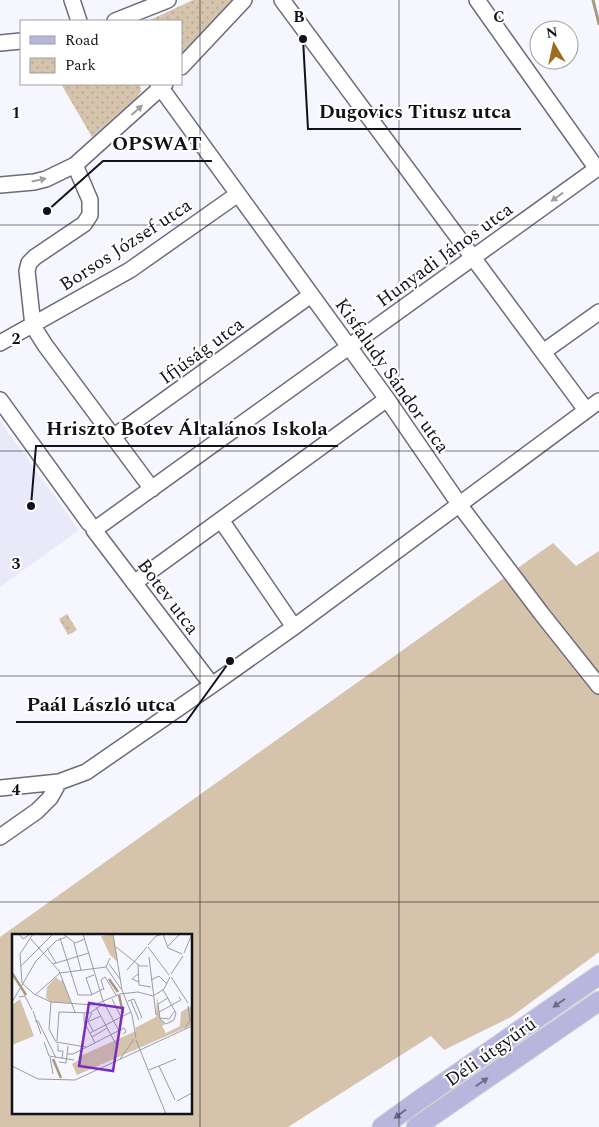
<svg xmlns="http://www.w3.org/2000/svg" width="599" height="1127" font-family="Spectral,serif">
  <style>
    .built { fill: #e9e9fa }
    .green { fill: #d5c3ab; fill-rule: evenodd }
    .park { fill: url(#park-dots) }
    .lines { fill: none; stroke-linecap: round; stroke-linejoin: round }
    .stream { stroke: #ab977a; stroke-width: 3 }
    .minor-casing { stroke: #6b6b7d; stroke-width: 18 }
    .major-casing { stroke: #d4d4d6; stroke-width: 21 }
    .minor { stroke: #fff; stroke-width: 15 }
    .major { stroke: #b8b6dd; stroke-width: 19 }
    .oneway { fill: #a0a0a3 }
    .oneway2 { fill: #6d6c85 }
    .grid { fill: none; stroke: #121219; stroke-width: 1; stroke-opacity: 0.55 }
    .labels { text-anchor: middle; stroke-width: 4; stroke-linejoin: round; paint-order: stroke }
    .street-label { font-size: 19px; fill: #121219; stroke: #fff }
    .inset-river { fill: none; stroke: #ab977a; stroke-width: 2.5 }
    .inset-road { fill: none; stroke: #9b9ba3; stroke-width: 1 }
    .view { fill: #7b2cbf; fill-opacity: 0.15; stroke: #7b2cbf; stroke-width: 2.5 }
    .inset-edge { fill: none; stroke: #121219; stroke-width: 2.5 }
    .grid-label { font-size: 16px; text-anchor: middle; font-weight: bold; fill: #121219; stroke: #fff; stroke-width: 4; stroke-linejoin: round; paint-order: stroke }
    .leader { fill: none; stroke: #121219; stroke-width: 2 }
    .callout-dot { fill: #121219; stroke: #fff; stroke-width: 2 }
    .callout-label { font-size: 20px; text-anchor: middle; font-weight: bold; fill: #121219; stroke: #fff; stroke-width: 4; stroke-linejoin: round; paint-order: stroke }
  </style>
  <defs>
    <pattern id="park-dots" width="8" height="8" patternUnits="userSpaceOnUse" patternTransform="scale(1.25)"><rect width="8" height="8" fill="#d5c3ab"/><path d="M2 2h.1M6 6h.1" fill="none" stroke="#b6a693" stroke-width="1.8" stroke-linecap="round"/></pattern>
  </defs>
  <rect width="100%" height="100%" fill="#f6f6ff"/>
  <!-- built -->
  <path class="built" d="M0 421 79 530 0 587Z"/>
  <!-- green -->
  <path class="green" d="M553 543 576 566 599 551V952L511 1017 444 1050 431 1036 288 1127H0V937ZM14 936H191V1113H14Z"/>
  <!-- park -->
  <path class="park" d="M193 0H238L181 57V21H148Z
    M61 84H140L141 91 137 97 92 137Z
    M67 614 77 630 68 635 59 619Z"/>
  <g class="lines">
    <!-- stream -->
    <path class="stream" d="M593 0 599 24"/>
    <!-- minor casing -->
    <g class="minor-casing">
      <path id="minor" d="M72 0 79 21
        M282 0 586 410
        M477 0 597 169
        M115 21 168 0
        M0 43 21 41
        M181 67 244 0
        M158 84 387 399 464 511 541 613 599 686
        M75 165 90 200V215L84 224 35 257 29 263 27 271 33 326 45 345 152 489
        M0 185 34 182 46 179 75 165 165 84
        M0 343 130 270 238 194
        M543 352 599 312
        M0 400 89 523
        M113 437 311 295
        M221 520 294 627
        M134 583 387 399
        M212 685 94 530 599 167
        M0 788 59 782 86 772 212 685 294 627 599 401
        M0 837 37 811 50 798 59 782"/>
    </g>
    <!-- major casing -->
    <g class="major-casing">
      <path id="major" d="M382 1127 418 1101 599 975
        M416 1127 599 1001"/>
    </g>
    <!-- minor -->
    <use href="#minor" class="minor"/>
    <!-- major -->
    <use href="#major" class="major"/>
  </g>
  <!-- one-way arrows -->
  <defs><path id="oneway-solid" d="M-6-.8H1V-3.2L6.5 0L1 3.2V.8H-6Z" transform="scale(1.25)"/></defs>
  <g class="oneway">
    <use href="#oneway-solid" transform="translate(137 110) rotate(-42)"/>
    <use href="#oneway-solid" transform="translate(39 180) rotate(-12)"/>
    <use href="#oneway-solid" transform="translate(557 197) rotate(144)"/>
  </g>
  <g class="oneway2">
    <use href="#oneway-solid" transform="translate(559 1003) rotate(145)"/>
    <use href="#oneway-solid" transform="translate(482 1082) rotate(-35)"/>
    <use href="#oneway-solid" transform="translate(400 1114) rotate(143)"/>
  </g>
  <!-- grid -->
  <path class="grid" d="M200 0V1127M399 0V1127M0 225H599M0 451H599M0 676H599M0 902H599"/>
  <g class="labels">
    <!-- street labels -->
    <g class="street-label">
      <text transform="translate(125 244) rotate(-33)" y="7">Borsos József utca</text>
      <text transform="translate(444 254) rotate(-36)" y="7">Hunyadi János utca</text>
      <text transform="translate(201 350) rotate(-36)" y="7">Ifjúság utca</text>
      <text transform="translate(393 375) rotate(55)" y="7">Kisfaludy Sándor utca</text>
      <text transform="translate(169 596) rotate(53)" y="7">Botev utca</text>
      <text transform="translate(490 1051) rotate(-35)" y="7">Déli útgyűrű</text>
    </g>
  </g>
  <!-- overview -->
  <g transform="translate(12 934)">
    <rect width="180" height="180" fill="#f6f6ff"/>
    <path d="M145 62 148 84 153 90 150 92 154 99 168 92 169 78 179 72V67L180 69V91L65 141 60 130 67 126 66 123 124 97 123 94 144 83Z" fill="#d5c3ab"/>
    <path d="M101 0 106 28 98 21 89 2ZM8 65 22 102 0 111V71Z" fill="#d5c3ab"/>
    <path d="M44 43 48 47 51 46 59 69 39 68 34 64 35 53Z" fill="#d5c3ab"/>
    <path class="inset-river" d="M0 39 14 61M97 45 106 58M107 61 111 79M41 125 49 144"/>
    <path class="inset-road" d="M7 0 11 5 18 0M21 0 8 20 10 49 22 60 39 68 82 71 108 60 126 58 141 62 152 55 158 43M51 0 63 9 73 5M71 0 91 67 107 97M101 0 110 56 120 81 124 104M151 0 156 14 170 20M48 4 66 61H79L91 55M19 5 47 37 63 78M62 9 69 36M136 11 144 2 151 0M104 13 128 32H136M136 13 157 41M155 13 168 0M35 14 44 29M172 19 180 0M137 23 144 81M41 30 77 19M97 30 108 45M126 31 127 51 139 53M9 32 41 0M94 33 109 55M115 36 135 13M48 39 94 33 98 24M126 40 120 45 127 48M159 40 171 22M159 43 176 69M139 46 147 42 155 50M92 56 89 46 93 43 104 61M151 56 153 59 160 72 164 79 162 86 154 90 148 85 146 70 156 64M23 61 48 39M80 61 74 44 82 41M7 63 13 62 20 76M100 65 109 83M116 67 122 65 130 84M119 67 127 86M0 68 24 27 44 7 54 3M39 68 37 95 44 108 74 113M84 73 106 114M21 77 29 100M147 78 169 66 167 63M72 79V88L78 99M80 79 76 87 81 97M148 84 157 85 163 77M23 87H26L44 124M75 88 89 82M173 94 178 86 176 72M80 103 95 94M124 106 154 180M45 107 47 78 78 79 91 70M32 108 37 122 62 126M83 109 78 99 119 78M46 110V117H51L50 125M55 120H61L112 94 114 98 111 100M38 123 41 140M108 125 122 105M47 128 54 129 56 112M0 132 26 145 63 146 180 92M147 132 163 166M137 136 164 125M165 167 180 159"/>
    <path class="view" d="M77 69 111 74 101 137 67 132Z"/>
    <rect width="180" height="180" class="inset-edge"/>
  </g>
  <g class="grid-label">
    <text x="299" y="22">B</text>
    <text x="499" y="22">C</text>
    <text x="16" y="118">1</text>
    <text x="16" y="344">2</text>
    <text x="16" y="569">3</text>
    <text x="16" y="795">4</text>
  </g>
  <!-- callouts -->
  <path class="leader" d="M303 39L308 129H521M47 211L103 161H212M31 506L36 446H338M230 661L186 722H16"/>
  <g class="callout-dot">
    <circle cx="303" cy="39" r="5"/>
    <circle cx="47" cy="211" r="5"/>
    <circle cx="31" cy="506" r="5"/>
    <circle cx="230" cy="661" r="5"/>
  </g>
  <g class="callout-label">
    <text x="415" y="118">Dugovics Titusz utca</text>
    <text x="157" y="150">OPSWAT</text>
    <text x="187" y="435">Hriszto Botev Általános Iskola</text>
    <text x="101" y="711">Paál László utca</text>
  </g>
  <!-- legend -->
  <rect x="20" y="20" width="162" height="65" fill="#ffffff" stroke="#a0a0a3"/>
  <rect x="30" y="36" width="25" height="8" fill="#b8b6dd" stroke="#a0a0a3"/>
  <text x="65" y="45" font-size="15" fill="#121219">Road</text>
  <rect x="30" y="58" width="25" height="15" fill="url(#park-dots)" stroke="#a0a0a3"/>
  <text x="65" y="70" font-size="15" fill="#121219">Park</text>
  <!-- north arrow -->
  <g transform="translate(554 45) rotate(351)"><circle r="24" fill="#ffffff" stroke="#a0a0a3"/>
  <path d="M0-4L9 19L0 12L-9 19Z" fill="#9c6d1f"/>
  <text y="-8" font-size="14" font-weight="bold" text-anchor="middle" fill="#121219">N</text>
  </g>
</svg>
